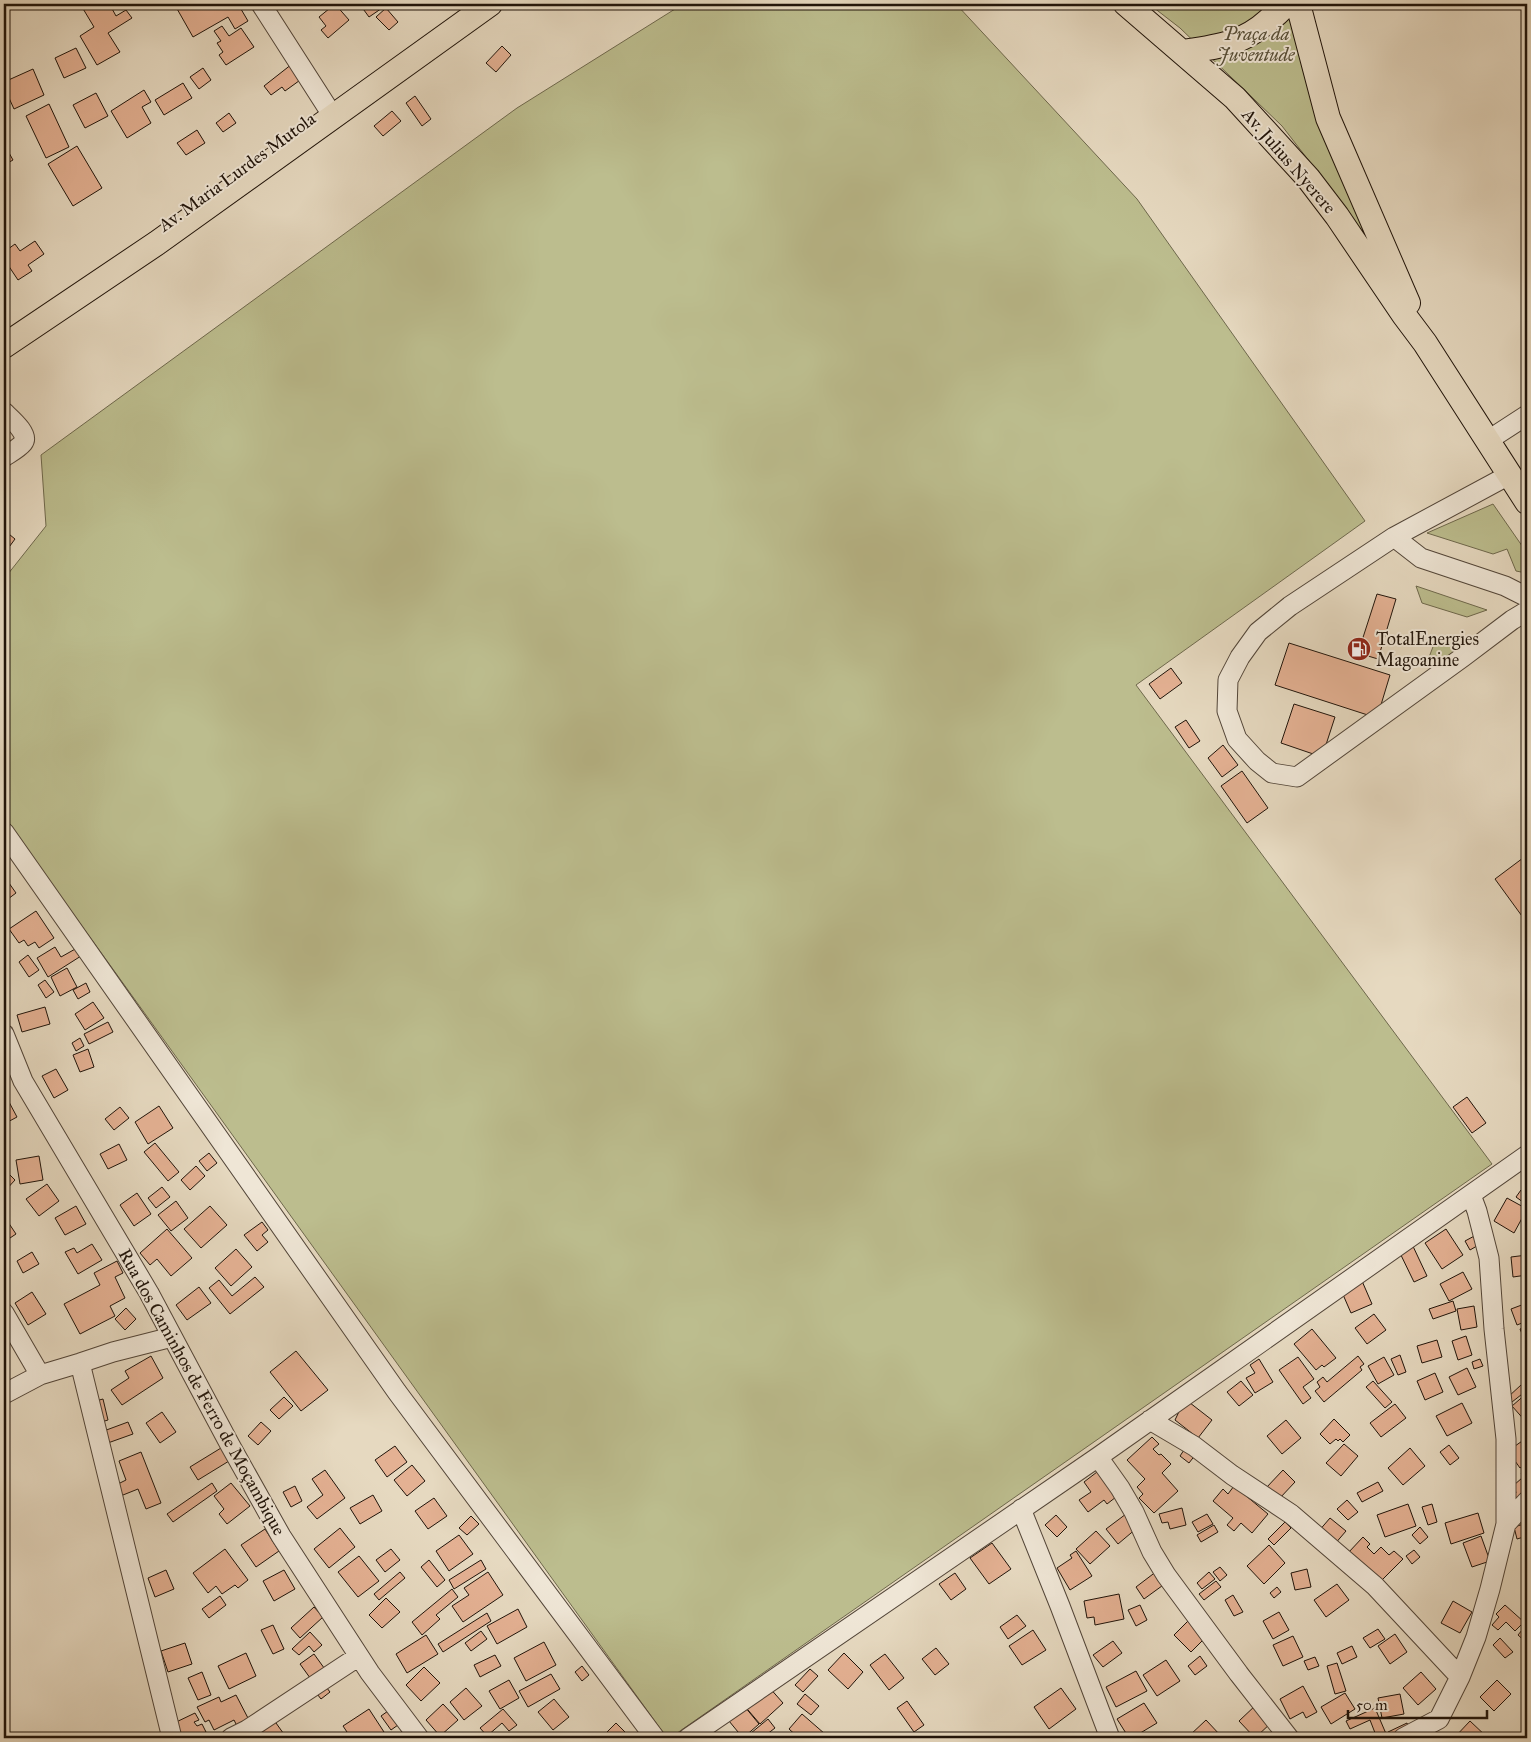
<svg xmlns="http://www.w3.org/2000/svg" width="1531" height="1742" font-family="'IM FELL Great Primer',serif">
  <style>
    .green { fill: #bcbd8e; stroke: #6e684c }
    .building { fill: #e4b193; stroke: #20140a }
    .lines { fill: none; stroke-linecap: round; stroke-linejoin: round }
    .minor-casing { stroke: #524538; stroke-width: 21 }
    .major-casing { stroke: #20140a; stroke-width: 26 }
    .minor { stroke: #efe6d6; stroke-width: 19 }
    .major { stroke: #e6d9c0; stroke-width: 24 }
    .labels { text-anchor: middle; stroke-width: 4; stroke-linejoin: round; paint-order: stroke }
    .park-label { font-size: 18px; font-style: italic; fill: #574f38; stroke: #efe6d6 }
    .street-label { font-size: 18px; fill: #20140a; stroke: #efe6d6 }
    .poi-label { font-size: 18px; fill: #20140a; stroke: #efe6d6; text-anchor: start }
  </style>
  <rect width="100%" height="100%" fill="#e6d9c0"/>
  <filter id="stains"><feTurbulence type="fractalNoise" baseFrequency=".004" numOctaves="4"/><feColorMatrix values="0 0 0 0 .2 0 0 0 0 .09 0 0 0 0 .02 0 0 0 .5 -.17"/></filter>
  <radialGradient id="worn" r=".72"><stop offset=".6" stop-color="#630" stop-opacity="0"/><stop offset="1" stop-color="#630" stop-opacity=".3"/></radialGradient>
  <!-- green -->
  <path class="green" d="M683 4H956L1137 199 1365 521 1136 685 1492 1164 670 1738H667L4 818V579L46 526 41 455 517 108Z
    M1149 4H1287L1425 343 1313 166 1282 126 1180 28Z
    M1493 504 1527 553 1526 573 1516 571 1507 549 1493 554 1427 533Z
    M1416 586 1487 610 1467 617 1422 603Z
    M1436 639 1456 645 1455 651 1433 667 1426 665Z"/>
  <!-- building -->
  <path class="building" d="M88 4H113L110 5 116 16 126 10 132 18 108 33 120 52 97 65 80 36 94 27 82 7Z
    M182 4H238L248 21 235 29 228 17 193 37 176 7Z
    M335 4 349 20 328 38 321 30 326 26 319 17Z
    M364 4H388L369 17 361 6Z
    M386 8 398 22 389 30 376 17Z
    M222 26 229 36 241 28 254 47 226 65 219 55 223 52 217 43 221 41 214 31Z
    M502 46 511 55 496 72 486 63Z
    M76 48 86 68 64 78 55 58Z
    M292 64 303 78 285 91 282 87 271 95 264 86Z
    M203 68 211 80 199 89 190 77Z
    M33 69 44 95 14 109 4 87V82Z
    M183 83 192 98 164 115 155 100Z
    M144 90 151 102 142 107 151 123 127 138 111 111Z
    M96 93 108 116 85 128 73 105Z
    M415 96 431 119 422 126 406 103Z
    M49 104 69 147 46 158 26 116Z
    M392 111 401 121 383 136 374 126Z
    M229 113 236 123 223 132 216 123Z
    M197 130 205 143 186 155 177 143Z
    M4 144 13 160 4 165Z
    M77 146 102 188 73 206 48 164Z
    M35 241 44 254 28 265 32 271 18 280 4 259V252L15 244 20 251Z
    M4 530 15 539 4 554Z
    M1377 594 1396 599 1378 659 1358 653Z
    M1289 643 1390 675 1377 718 1275 685Z
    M1171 668 1182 683 1160 699 1149 684Z
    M1294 704 1335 717 1322 757 1281 743Z
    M1186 720 1200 741 1189 748 1175 727Z
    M1223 745 1238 765 1222 777 1208 758Z
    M1242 771 1268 808 1247 823 1221 786Z
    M1527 855V923L1495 879Z
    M4 876 16 893 4 902Z
    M36 911 54 938 39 948 35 942 28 946 24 940 19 943 9 929Z
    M55 947 61 957 77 948 81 956 48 977 37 958Z
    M28 955 39 970 29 977 19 962Z
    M67 968 77 987 60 996 51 977Z
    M45 980 54 992 46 998 38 985Z
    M86 983 90 992 78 999 73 990Z
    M93 1002 104 1018 85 1030 75 1014Z
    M45 1007 50 1024 22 1032 17 1015Z
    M108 1022 113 1032 89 1044 84 1034Z
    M80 1038 84 1046 76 1051 72 1043Z
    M88 1049 94 1067 80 1072 73 1055Z
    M56 1069 68 1090 54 1098 42 1076Z
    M1467 1097 1486 1123 1472 1133 1453 1107Z
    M9 1102 17 1117 4 1124V1104Z
    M159 1106 173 1128 148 1144 135 1122Z
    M120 1107 129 1118 114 1130 105 1119Z
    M155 1143 179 1172 168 1181 144 1152Z
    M119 1144 127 1160 108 1169 100 1154Z
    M209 1153 217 1163 207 1171 199 1161Z
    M39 1156 43 1180 20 1184 16 1160Z
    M196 1166 205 1176 190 1190 181 1180Z
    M4 1169 15 1180 4 1192Z
    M47 1184 59 1201 39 1216 26 1199Z
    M162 1187 170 1197 156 1208 148 1198Z
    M1521 1190 1527 1194V1205L1516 1197Z
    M137 1193 151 1214 134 1226 120 1205Z
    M1507 1198 1527 1209 1514 1233 1494 1221Z
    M176 1201 188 1218 171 1231 158 1215Z
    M76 1206 86 1224 65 1235 55 1218Z
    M210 1206 227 1225 201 1248 184 1229Z
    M4 1216 16 1234 4 1242Z
    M262 1222 268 1230 262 1235 268 1242 257 1251 244 1235Z
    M167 1229 192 1258 171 1276 157 1259 150 1265 140 1253Z
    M1446 1229 1463 1255 1442 1269 1425 1243Z
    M1478 1234 1482 1243 1470 1250 1465 1241Z
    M1411 1242 1427 1276 1414 1282 1398 1249Z
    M92 1244 102 1260 78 1274 65 1252 74 1248 77 1253Z
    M236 1249 252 1267 231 1286 215 1268Z
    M32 1252 39 1264 23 1273 17 1261Z
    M1527 1255V1275L1513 1277 1511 1257Z
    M117 1261 123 1273 115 1277 125 1298 110 1306 115 1316 80 1334 64 1304 100 1285 94 1273Z
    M1463 1272 1472 1289 1449 1301 1440 1284Z
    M255 1277 264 1287 230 1314 209 1288 219 1280 232 1296Z
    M1362 1281 1372 1304 1351 1313 1341 1290Z
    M199 1287 211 1303 187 1320 176 1305Z
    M32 1292 46 1314 28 1325 15 1303Z
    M1453 1301 1456 1311 1433 1319 1429 1309Z
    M1527 1303V1321L1517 1325 1511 1309Z
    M1474 1306 1477 1327 1461 1330 1457 1309Z
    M126 1308 136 1319 125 1330 115 1319Z
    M1374 1314 1386 1330 1367 1344 1355 1328Z
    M1527 1326V1346L1520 1329Z
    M1312 1329 1336 1358 1324 1367 1322 1365 1316 1370 1294 1344Z
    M1466 1336 1472 1355 1458 1360 1452 1341Z
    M1437 1340 1442 1357 1422 1363 1417 1346Z
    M296 1351 328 1390 301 1411 270 1372Z
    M1400 1355 1406 1372 1398 1375 1391 1359Z
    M151 1356 163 1378 122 1405 111 1390 129 1378 125 1371Z
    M1358 1356 1364 1364 1360 1367 1362 1370 1324 1402 1315 1391 1320 1387 1317 1382 1323 1377 1327 1382Z
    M1298 1357 1314 1379 1303 1387 1311 1398 1303 1404 1279 1370Z
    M1384 1357 1394 1375 1378 1384 1368 1366Z
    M1259 1359 1273 1382 1255 1393 1246 1378 1255 1373 1250 1365Z
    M1480 1359 1483 1366 1474 1369 1472 1362Z
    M1467 1368 1476 1387 1458 1395 1449 1377Z
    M1435 1373 1443 1392 1425 1400 1417 1381Z
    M1241 1381 1253 1395 1239 1406 1227 1392Z
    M1373 1381 1392 1402 1385 1408 1366 1387Z
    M1521 1385 1526 1391 1512 1402 1508 1397Z
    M1527 1393V1423L1512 1406Z
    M284 1397 293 1406 279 1419 270 1410Z
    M103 1399 108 1420 98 1423 92 1402Z
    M1185 1399 1212 1420 1198 1438 1175 1420Z
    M1462 1403 1472 1423 1447 1436 1436 1416Z
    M1395 1404 1406 1418 1381 1437 1370 1423Z
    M162 1412 176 1432 160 1443 146 1423Z
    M1334 1419 1350 1435 1343 1442 1340 1439 1338 1441 1336 1439 1330 1444 1320 1434Z
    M1286 1420 1301 1438 1282 1454 1267 1436Z
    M128 1422 133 1434 105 1444 101 1432Z
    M261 1422 271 1431 258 1445 248 1436Z
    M1152 1437 1159 1444 1153 1449 1159 1455 1161 1454 1171 1464 1162 1473 1178 1491 1154 1513 1139 1498 1143 1494 1137 1487 1145 1479 1127 1460Z
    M1525 1439 1527 1442V1463L1520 1468 1508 1451Z
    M1344 1444 1358 1456 1341 1476 1326 1463Z
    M1449 1445 1459 1458 1450 1465 1440 1452Z
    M395 1446 407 1462 387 1477 375 1460Z
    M1186 1447 1196 1454 1189 1463 1180 1456Z
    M221 1448 229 1461 198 1480 190 1467Z
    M1410 1448 1425 1466 1403 1485 1388 1468Z
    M141 1452 161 1503 146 1509 138 1489 118 1497 114 1486 126 1480 119 1461Z
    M412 1465 425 1481 407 1496 394 1480Z
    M1527 1468V1481L1521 1473Z
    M325 1470 345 1498 317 1519 307 1507 323 1495 312 1479Z
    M1283 1470 1295 1482 1279 1499 1266 1488Z
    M1097 1472 1116 1497 1107 1504 1104 1500 1088 1512 1079 1500 1091 1492 1084 1482Z
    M1522 1478 1527 1484V1496L1515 1507 1509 1499 1516 1493 1514 1485Z
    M1378 1482 1383 1491 1362 1502 1357 1493Z
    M212 1483 217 1491 173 1522 167 1514Z
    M231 1483 250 1506 227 1524 219 1514 224 1509 214 1496Z
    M295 1486 302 1501 291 1507 283 1492Z
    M1234 1486 1268 1514 1252 1533 1241 1523 1234 1531 1227 1525 1233 1518 1213 1501 1223 1489 1228 1494Z
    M373 1495 382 1511 360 1524 350 1508Z
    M434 1498 447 1516 428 1529 415 1511Z
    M1347 1500 1358 1512 1348 1520 1337 1509Z
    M1408 1504 1416 1526 1385 1537 1377 1515Z
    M1432 1504 1437 1522 1428 1525 1422 1507Z
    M1182 1508 1186 1525 1170 1529 1168 1522 1162 1523 1159 1514Z
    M1478 1513 1484 1533 1451 1544 1445 1523Z
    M1126 1514 1137 1528 1118 1544 1106 1529Z
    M1207 1514 1213 1524 1198 1532 1192 1522Z
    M1056 1515 1067 1527 1057 1537 1045 1525Z
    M471 1516 479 1524 467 1535 459 1528Z
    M1330 1518 1346 1531 1334 1545 1318 1532Z
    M1285 1522 1291 1528 1274 1545 1268 1539Z
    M1527 1523V1536L1517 1539 1514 1527Z
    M1214 1525 1218 1532 1201 1542 1197 1535Z
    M1420 1527 1428 1537 1420 1544 1412 1535Z
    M340 1528 355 1547 329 1568 314 1549Z
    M265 1529 279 1551 256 1567 241 1545Z
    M1096 1531 1110 1546 1090 1564 1076 1549Z
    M459 1535 473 1554 449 1571 436 1551Z
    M1481 1536 1490 1561 1472 1567 1463 1543Z
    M1363 1537 1370 1544 1367 1547 1374 1554 1381 1547 1389 1555 1394 1551 1403 1559 1379 1583 1348 1553Z
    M992 1543 1011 1569 989 1584 970 1558Z
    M1269 1545 1285 1563 1264 1584 1247 1566Z
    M225 1549 248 1580 238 1588 235 1585 222 1594 216 1586 208 1593 193 1573Z
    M391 1549 400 1560 385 1572 376 1560Z
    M1414 1550 1420 1557 1412 1564 1406 1556Z
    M1076 1551 1092 1576 1070 1590 1057 1568 1072 1558 1070 1555Z
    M359 1556 379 1581 358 1597 338 1572Z
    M429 1560 445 1580 437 1587 421 1567Z
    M481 1560 486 1569 454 1589 449 1580Z
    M1220 1567 1227 1575 1220 1581 1213 1572Z
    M1307 1569 1311 1587 1295 1590 1291 1573Z
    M166 1570 174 1589 155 1597 148 1578Z
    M284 1570 295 1589 274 1601 263 1581Z
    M1157 1571 1166 1583 1144 1599 1136 1587Z
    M400 1572 405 1578 379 1600 374 1594Z
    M488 1572 503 1595 463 1622 452 1606 469 1595 464 1588Z
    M1209 1572 1215 1579 1202 1589 1197 1583Z
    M955 1573 966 1589 951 1600 939 1584Z
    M1216 1581 1221 1587 1204 1600 1199 1594Z
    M1337 1584 1349 1600 1326 1617 1314 1600Z
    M1277 1587 1281 1592 1274 1598 1270 1593Z
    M452 1589 458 1597 436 1615 440 1619 422 1635 412 1622Z
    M1119 1594 1124 1619 1095 1625 1094 1617 1087 1618 1084 1601Z
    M1233 1595 1243 1612 1234 1616 1225 1600Z
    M220 1596 226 1605 209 1618 202 1609Z
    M386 1598 400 1612 382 1628 369 1615Z
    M1453 1601 1472 1612 1460 1633 1441 1623Z
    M1140 1605 1147 1620 1136 1626 1128 1610Z
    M1505 1605 1524 1622 1515 1631 1506 1622 1498 1630 1492 1625 1499 1617 1496 1614Z
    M314 1607 323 1617 300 1638 291 1628Z
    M518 1609 527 1627 497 1644 487 1626Z
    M1279 1612 1289 1630 1273 1639 1263 1621Z
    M487 1613 491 1621 443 1652 438 1644Z
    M1017 1615 1026 1626 1008 1639 1000 1627Z
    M1191 1618 1208 1635 1191 1652 1174 1635Z
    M1527 1624V1643L1518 1635Z
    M273 1625 284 1649 273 1654 261 1630Z
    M1378 1629 1385 1639 1370 1648 1363 1638Z
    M1033 1630 1046 1650 1022 1665 1009 1646Z
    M481 1631 487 1639 471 1651 465 1643Z
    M310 1632 322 1645 314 1652 309 1646 299 1655 292 1649Z
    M1395 1634 1407 1652 1390 1664 1378 1646Z
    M426 1635 438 1654 407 1673 396 1654Z
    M1293 1636 1303 1657 1283 1666 1273 1645Z
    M1500 1638 1513 1652 1505 1658 1493 1645Z
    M1113 1641 1122 1653 1103 1667 1093 1655Z
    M544 1642 556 1665 526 1681 514 1658Z
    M185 1643 192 1664 168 1672 161 1651Z
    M1352 1646 1357 1657 1342 1664 1337 1653Z
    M936 1648 949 1664 935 1675 922 1659Z
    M246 1653 256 1676 229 1689 218 1666Z
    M844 1653 863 1672 848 1689 828 1670Z
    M314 1654 327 1672 313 1682 300 1664Z
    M885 1654 904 1678 889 1690 870 1665Z
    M495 1655 501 1666 480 1677 474 1665Z
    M1200 1656 1207 1666 1195 1675 1188 1666Z
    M1315 1657 1319 1666 1308 1670 1304 1661Z
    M1166 1660 1180 1681 1157 1696 1143 1675Z
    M1337 1663 1346 1691 1335 1694 1327 1666Z
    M582 1666 589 1675 582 1681 575 1672Z
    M424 1667 440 1683 421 1701 406 1685Z
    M810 1669 818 1676 803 1692 795 1685Z
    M1136 1671 1147 1691 1116 1707 1106 1687Z
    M202 1672 211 1695 198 1700 188 1678Z
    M1421 1672 1436 1689 1418 1705 1403 1688Z
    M551 1674 560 1689 528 1707 519 1691Z
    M509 1680 519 1698 500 1709 489 1691Z
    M1497 1680 1511 1694 1494 1711 1480 1697Z
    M323 1683 330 1692 321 1699 314 1690Z
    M768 1686 783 1703 760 1724 742 1703 750 1696 756 1703 761 1699Z
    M1303 1686 1317 1712 1306 1718 1303 1712 1290 1719 1280 1699Z
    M466 1688 482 1706 464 1720 450 1702Z
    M1061 1688 1076 1709 1049 1729 1034 1707Z
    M1345 1693 1355 1709 1331 1724 1321 1707Z
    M805 1694 819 1706 811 1715 797 1704Z
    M1400 1694 1404 1714 1382 1718 1378 1698Z
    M236 1695 249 1720 237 1726 234 1720 214 1730 209 1720 205 1722 197 1707 219 1697 221 1702Z
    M554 1699 569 1717 553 1730 538 1712Z
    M907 1701 924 1725 914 1732 897 1708Z
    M1144 1703 1157 1723 1132 1738H1129L1117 1719Z
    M443 1704 458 1720 440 1736 426 1720Z
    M1257 1704 1273 1721 1255 1738 1239 1721Z
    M745 1707 759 1724 743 1738 729 1721Z
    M1375 1708 1387 1736 1377 1738 1370 1720 1350 1729 1346 1721Z
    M369 1709 384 1732 374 1738H351L343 1726Z
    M503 1709 517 1725 509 1731 502 1723 487 1736 480 1728Z
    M388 1711 398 1725 391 1730 381 1716Z
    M195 1713 199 1720 194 1722 197 1726 202 1724 206 1732 204 1733 207 1738H180L170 1725Z
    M802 1714 825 1734 821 1738H799L789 1729Z
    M271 1716 286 1737 284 1738H260L253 1729Z
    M768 1719 775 1728 762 1738H745Z
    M1206 1720 1221 1736 1218 1738H1192L1189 1736Z
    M1470 1721 1488 1738H1454Z
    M616 1723 631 1738H601Z
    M1407 1723 1410 1730 1391 1738 1388 1732Z"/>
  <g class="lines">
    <!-- minor casing -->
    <g class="minor-casing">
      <path id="minor" d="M261 4 327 107
        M4 412C10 418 30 434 23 443 19 448 10 453 4 457
        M1487 441 1527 415
        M1394 537 1509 475
        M1527 597 1505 586 1421 558 1394 537 1290 606 1258 632 1240 657 1228 680 1227 711 1237 739 1257 761 1272 773 1297 777 1463 657 1512 620 1527 611
        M4 832 397 1392 655 1738
        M4 1034 23 1081 149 1293 230 1445 281 1536 370 1673 419 1738
        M4 1313 40 1375
        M80 1363 172 1738
        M4 1394 40 1375 80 1363 113 1352 172 1337
        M1150 1420 1194 1446 1232 1475 1291 1514 1375 1586 1460 1677
        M1098 1457 1120 1488 1134 1512 1152 1552 1166 1575 1239 1674 1289 1738
        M1021 1509 1060 1606 1110 1738
        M1506 1524 1527 1501
        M231 1738 247 1730 359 1656
        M688 1738 1098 1457 1527 1155
        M1403 1738 1439 1719 1460 1677 1476 1637 1490 1589 1506 1524V1439L1494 1329 1489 1258 1477 1211 1471 1195"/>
    </g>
    <!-- major casing -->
    <g class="major-casing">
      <path id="major" d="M1126 4 1235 98 1308 178 1337 216 1404 315 1425 343 1527 502
        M1298 4 1328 118 1408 303
        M1183 52C1217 47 1243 44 1269 20 1275 15 1281 11 1285 4
        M4 346 157 243 490 4"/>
    </g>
    <!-- minor -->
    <use href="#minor" class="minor"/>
    <!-- major -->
    <use href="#major" class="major"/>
  </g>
  <!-- icons -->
  <defs>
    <g id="fuel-disc" transform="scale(1.25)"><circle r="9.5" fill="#8f2418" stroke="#efe6d6"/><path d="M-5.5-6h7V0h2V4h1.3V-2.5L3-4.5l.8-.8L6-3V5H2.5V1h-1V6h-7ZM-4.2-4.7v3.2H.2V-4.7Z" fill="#fff"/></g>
  </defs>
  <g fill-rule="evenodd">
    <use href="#fuel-disc" x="1359" y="649"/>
  </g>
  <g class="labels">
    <!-- park labels -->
    <g class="park-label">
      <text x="1256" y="40">Praça da<tspan x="1256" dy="21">Juventude</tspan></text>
    </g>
    <!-- street labels -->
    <g class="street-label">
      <text transform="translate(1289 161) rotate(49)" y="6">Av. Julius Nyerere</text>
      <text transform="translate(237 172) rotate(-36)" y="6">Av. Maria Lurdes Mutola</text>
      <text transform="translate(202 1392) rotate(61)" y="6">Rua dos Caminhos de Ferro de Moçambique</text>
    </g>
    <!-- poi labels -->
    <g class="poi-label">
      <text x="1376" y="645">TotalEnergies<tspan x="1376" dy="21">Magoanine</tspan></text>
    </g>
  </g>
  <!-- margin -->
  <rect width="1531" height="1742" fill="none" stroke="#e6d9c0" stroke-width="20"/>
  <rect x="5" y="5" width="1521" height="1732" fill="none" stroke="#20140a" stroke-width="2.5"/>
  <rect x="10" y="10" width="1511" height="1722" fill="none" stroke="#20140a"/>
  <!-- scale -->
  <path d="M1348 1710v8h139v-8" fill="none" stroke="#20140a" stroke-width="2.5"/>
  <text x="1356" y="1710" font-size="15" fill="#20140a" stroke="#efe6d6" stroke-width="4" paint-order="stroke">50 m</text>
  <rect width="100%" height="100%" filter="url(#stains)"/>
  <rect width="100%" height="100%" fill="url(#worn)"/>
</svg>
